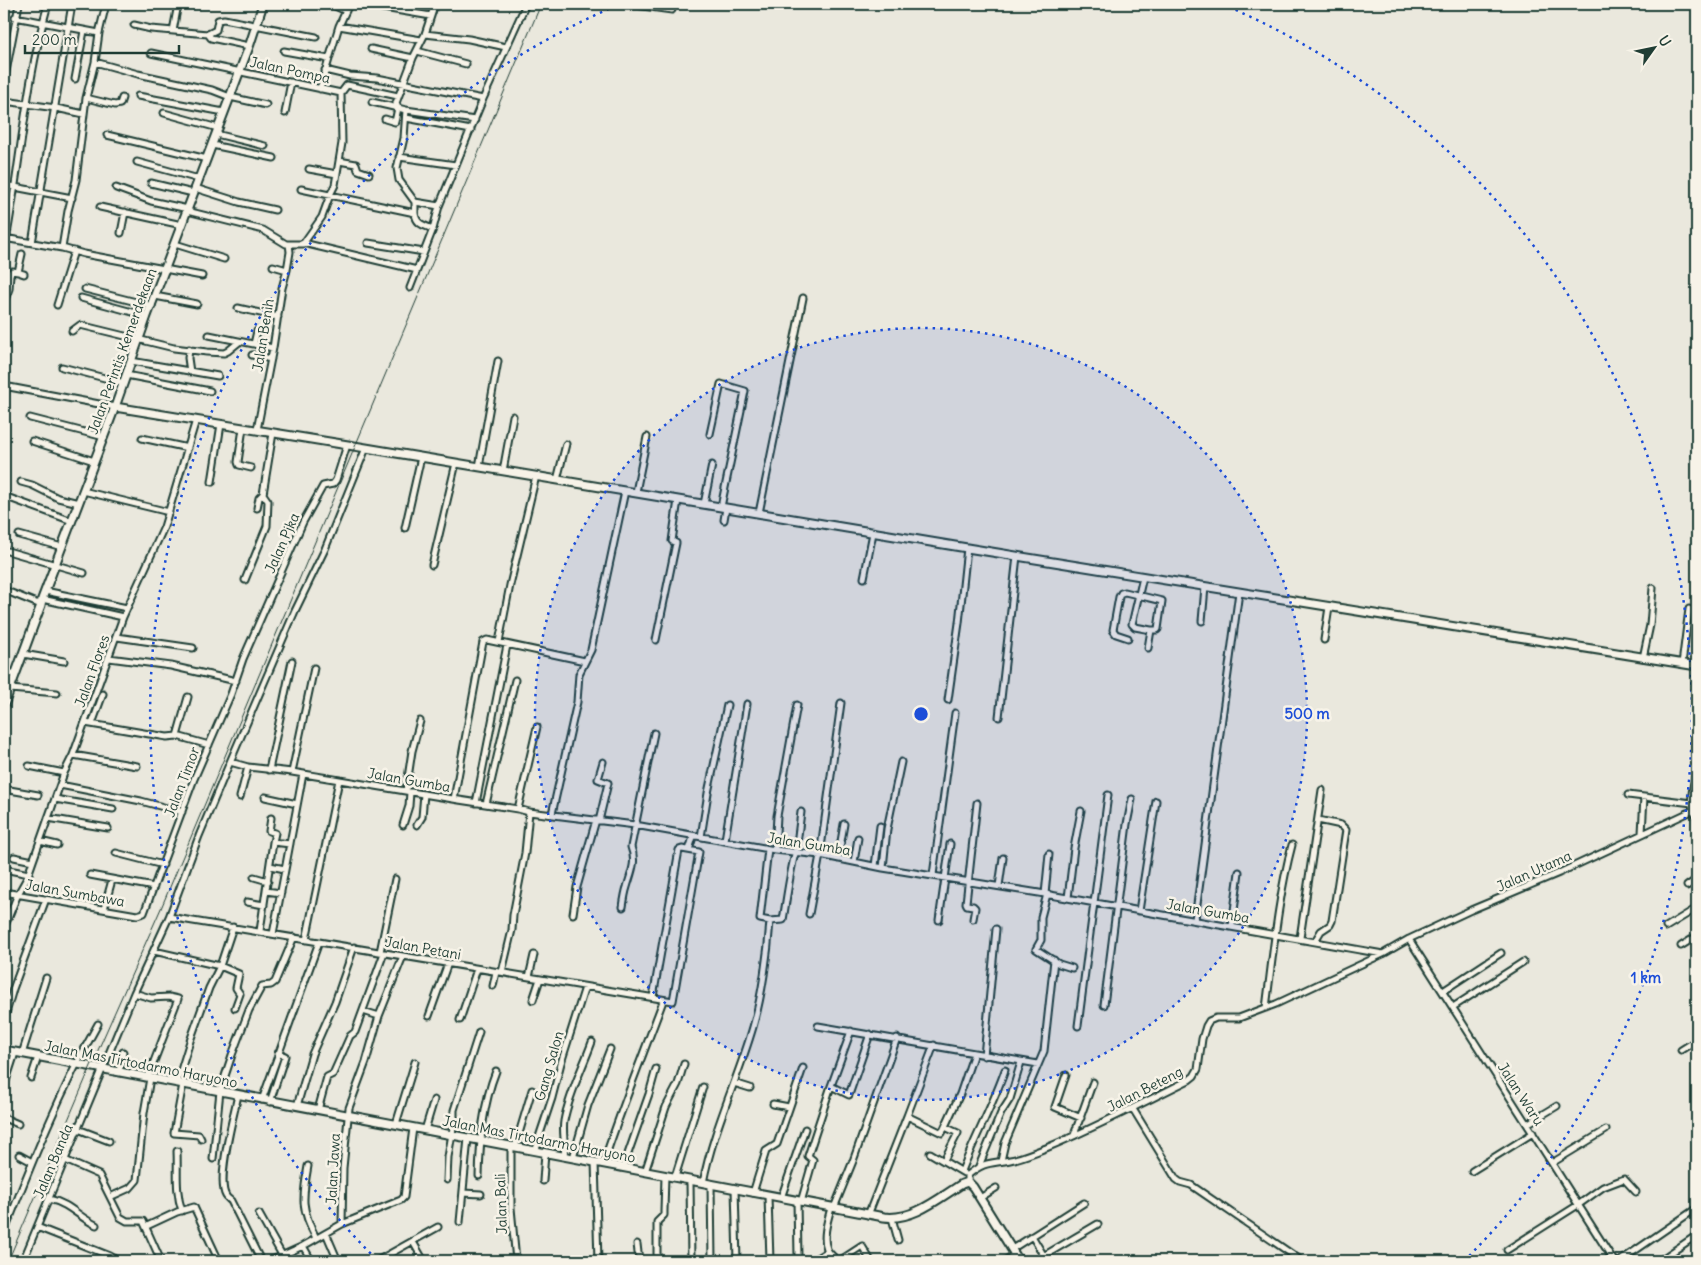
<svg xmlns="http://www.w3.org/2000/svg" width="1701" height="1265" font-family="Delius,sans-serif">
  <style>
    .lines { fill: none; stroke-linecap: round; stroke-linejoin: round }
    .street-casing { stroke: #1f3d34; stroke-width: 9 }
    .secondary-casing { stroke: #1f3d34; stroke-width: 11 }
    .street { stroke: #f7f3e8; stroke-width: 5 }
    .secondary { stroke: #f7f3e8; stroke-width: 7 }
    .rail { stroke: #1f3d34; stroke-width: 1 }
    .ring { fill: none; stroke: #1d4ed8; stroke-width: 2.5; stroke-dasharray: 2.5 5 }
    .labels { text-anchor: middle; stroke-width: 5; stroke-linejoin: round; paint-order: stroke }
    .street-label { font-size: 14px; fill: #1f3d34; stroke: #f7f3e8 }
    .centre { fill: #1d4ed8; stroke: #f7f3e8; stroke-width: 2.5 }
    .ring-label { font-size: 15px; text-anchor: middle; font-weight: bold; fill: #1d4ed8; stroke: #f7f3e8; stroke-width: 5; stroke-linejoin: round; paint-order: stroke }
  </style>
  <rect width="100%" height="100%" fill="#eae8dd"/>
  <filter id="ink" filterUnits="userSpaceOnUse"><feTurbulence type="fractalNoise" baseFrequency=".02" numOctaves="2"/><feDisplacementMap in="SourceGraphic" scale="10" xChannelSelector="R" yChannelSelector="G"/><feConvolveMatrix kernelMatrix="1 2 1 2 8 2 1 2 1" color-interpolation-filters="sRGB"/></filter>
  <g filter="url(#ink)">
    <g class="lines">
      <!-- street casing -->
      <g class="street-casing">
        <path id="street" d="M330 4 346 11
          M360 4 431 16
          M628 4 672 10
          M15 17 99 33
          M134 25 151 29 208 34 211 38 249 46
          M339 26 421 40
          M173 31 178 4
          M208 34 216 30 218 20 224 19 316 37
          M425 34 469 39 506 47
          M371 49 413 58
          M284 51 329 59
          M417 51 466 64
          M151 53 341 93
          M95 62 138 74 212 90 230 97 266 105
          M325 70 350 76 377 78 483 99
          M75 79 84 31
          M4 82 19 4
          M320 89 339 26 349 4
          M341 93 347 85 398 96
          M138 96 224 112
          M86 98 115 105 120 104 122 98
          M4 101 56 108 84 114
          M372 102 398 108 395 122 385 119
          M406 110 475 120
          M164 113 218 128
          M285 113 291 82
          M406 118 471 130
          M216 134 265 146
          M107 135 207 159
          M212 145 274 158
          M399 157 456 165
          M339 161 356 164 358 170 369 174
          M137 162 199 179
          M309 169 337 174
          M151 183 193 193
          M4 185 72 198
          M116 188 151 201 188 209
          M195 188 239 202 275 210
          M301 189 415 213V202L399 180 397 168 404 138 406 110 398 108 396 103 413 58 425 34 435 4
          M415 202 439 206
          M100 207 182 225
          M187 211 263 230 286 244H303L322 217 330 195 335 185 342 143 341 93
          M415 213C416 224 423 225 433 229
          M121 233 125 212
          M4 238 62 248 84 254 202 276
          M32 243 72 4
          M303 243 417 270
          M368 243 424 252
          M175 244 224 259
          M62 248 68 211 76 180 86 98 95 62 99 33 106 4
          M4 251C20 169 25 84 48 4
          M22 254 18 272 24 274
          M273 266 287 270
          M410 288 433 229 439 206 483 99 526 4
          M85 289 152 306
          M155 296 197 304
          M81 298 147 316
          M4 302 9 289 10 274 12 271 18 272
          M57 305 74 251
          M238 308 278 317
          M72 331 80 325 174 348 207 352 224 353 228 351 239 342
          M209 335 273 348
          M254 344 257 331
          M189 349 188 358 190 372
          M252 355 271 359
          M131 361 218 376
          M62 367 124 383
          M126 375 210 391
          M4 386 115 407
          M4 397 7 387
          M30 418 104 437
          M243 428 238 462 239 465 251 468
          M257 430 273 348 282 288 287 270 290 252 289 244
          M710 434 721 384 745 391 721 507
          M142 438 188 448
          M32 441 94 461
          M479 467 498 361
          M503 471 513 416
          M557 480 566 444
          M21 482 32 485 58 498 79 503
          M212 482 221 424
          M83 491 169 512
          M636 492 647 437
          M4 496 72 521
          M704 504 712 465
          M257 508 259 498 263 494
          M759 513 803 298
          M724 520 726 508
          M405 528 421 457
          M19 535 62 547
          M4 550 84 573
          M432 565 456 463
          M1143 577 1132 624 1135 627 1151 630 1148 648
          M864 578 873 533
          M245 580 267 526 268 501 263 494 273 433
          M4 590 41 605
          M45 591 127 608
          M42 599 123 617
          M1202 621 1205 587
          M117 637 193 648
          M1128 638 1116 634 1113 630 1119 597 1121 593 1125 592 1162 601 1158 629 1157 630H1151
          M656 640 676 543 672 541 678 500
          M1324 640 1329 607
          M499 642 510 585 536 476
          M23 654 64 661
          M109 658 171 666 236 681
          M1643 658 1650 625 1653 588
          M1682 664 1689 609
          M4 671 15 674
          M10 689 57 693
          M948 700 959 623 967 548
          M999 717 1017 556
          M85 723 167 737 177 736 209 745
          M92 724 103 694
          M177 736 188 697
          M73 755 137 766
          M230 762 248 767 292 772 459 800 518 809 529 812 635 825 775 850 820 855 883 868 1039 893 1383 954
          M29 766 64 773
          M269 770 292 661
          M292 772 314 668
          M60 785 141 801 182 812
          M4 789 38 795
          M406 791 412 751 420 721
          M1628 795 1692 803
          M240 797 248 767
          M265 797 297 804
          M55 799 113 809
          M454 799 483 642 487 640 585 661
          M476 803 507 645
          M486 804 515 680
          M518 809 537 727
          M552 814 577 702 579 674 591 650 625 491
          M48 818 108 828
          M271 818 269 831 275 833 273 842
          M599 821 608 783 598 779 603 762
          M403 825 409 806 410 792
          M417 825 422 817 424 794
          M1642 833 1644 797
          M701 837 708 793 727 705
          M725 840 747 704
          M40 841 57 845
          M768 849 760 919 770 921
          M689 850 693 837
          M775 850 777 816 797 705
          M116 853 163 865
          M14 857 33 861
          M838 859 844 824
          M854 862 858 838
          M270 866 285 869
          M875 866 880 826
          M883 868 887 829 901 762
          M4 869 29 874
          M90 875 154 887
          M933 875 955 713
          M254 877 268 881
          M999 886 1003 858
          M1687 886 1697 879
          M266 891 281 893
          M4 892 137 915 144 913 194 779 231 694 243 659 303 522 323 486 333 484 336 480 347 445
          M1045 894 1049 854
          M1047 894 1041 917V940L1036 949 1059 964 1072 968
          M1068 898 1074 848 1081 811
          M247 902 264 905
          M623 907C624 900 625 893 627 887 631 873 637 862 631 847L654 733
          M104 909 112 880
          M1139 911 1156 801
          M573 914 577 887 596 820
          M809 914 820 855 841 703
          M169 917 673 1001 699 852 682 849 679 850 653 997
          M973 919 975 908 973 906 967 905 966 903 977 803
          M1195 919 1239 592
          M939 920 950 844
          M1232 926 1239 872
          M1666 927 1697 908
          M4 928 18 894 27 878 64 773 73 755 123 617 164 527 196 420
          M260 931 273 842 290 844
          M273 934 303 774
          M1300 938 1322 790
          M1409 939 1614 1261
          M306 940 339 780
          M1315 941 1321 931 1330 925 1332 921 1346 830 1341 825 1318 820
          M1681 946 1697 936
          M154 951 220 966 239 974 236 988 240 994 235 1008
          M380 952 395 879
          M502 972 512 930 513 915 525 853 529 812
          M529 977 534 955
          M493 986 496 972
          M1443 991 1501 953
          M134 993 151 998 169 997 178 999 148 1077
          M533 1000 540 979
          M1104 1005 1127 824 1132 799
          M1453 1007 1523 962
          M1266 1008C1273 954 1278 898 1292 845
          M363 1011 379 1016
          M429 1016 448 963
          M4 1020 13 989 46 899
          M460 1020 477 969
          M818 1026 1038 1064
          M1078 1026 1108 795
          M1681 1050 1697 1040
          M22 1054 46 978
          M984 1056 996 929
          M119 1072 123 1052
          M1066 1075 1055 1107 1081 1118
          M31 1078 38 1057
          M177 1083 190 1041 209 988 220 966 233 927
          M734 1083 750 1088
          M183 1084 174 1133 199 1135 201 1139
          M831 1086 851 1031
          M4 1087 15 1053
          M238 1095C234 1114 216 1180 226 1196 227 1198 229 1199 231 1201L261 1261
          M262 1100 319 942
          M270 1102 285 1056 278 1053
          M773 1104 789 1107
          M297 1106 312 1054 335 1002 354 947
          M1133 1109 1176 1179 1180 1182 1191 1185 1299 1259
          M318 1110 327 1077 333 1074 350 1036 355 1032 384 953
          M907 1116 934 1045
          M4 1118 18 1124
          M396 1124 415 1062
          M1527 1124 1557 1106
          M78 1129 109 1141
          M425 1130 434 1100
          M1074 1135 1093 1082
          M511 1146V1208L516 1261
          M515 1147 532 1090
          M177 1151C178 1173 175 1190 182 1211
          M536 1151 538 1140 552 1098 561 1063 585 987
          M930 1153 964 1173
          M19 1155 32 1162
          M564 1156C566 1145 562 1132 564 1121 569 1094 583 1067 592 1042
          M573 1158 588 1105 610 1049
          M213 1159 220 1091 232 1055 249 1010 262 986 271 985 275 982 294 937
          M65 1160 99 1175 120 1217 127 1221H143L161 1261
          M944 1160 958 1133 945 1127
          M1001 1161 1005 1143 1044 1051 1054 960
          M595 1162 598 1261
          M1552 1163 1606 1130
          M603 1164C621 1109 643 1055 663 1001
          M308 1166C302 1199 301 1209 316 1238
          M979 1166 1001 1113 1010 1099 1021 1062
          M623 1168 649 1094 656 1069
          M962 1171C975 1137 993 1105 1005 1070
          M1472 1171 1533 1133
          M645 1172 666 1107 678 1084 684 1064
          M479 1176C480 1140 483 1104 496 1071
          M675 1177 703 1087
          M447 1180 448 1157 454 1122V1110L479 1032
          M543 1181 545 1153
          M690 1181 691 1261
          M968 1182V1175C985 1161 990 1164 1010 1160 1022 1158 1035 1152 1046 1148 1095 1128 1142 1103 1189 1080L1194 1076 1198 1069 1202 1039 1206 1026 1209 1021 1216 1018H1239L1276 1004 1383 954 1409 939 1471 910 1559 873 1694 810
          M703 1183C713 1129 738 1079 753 1027 762 996 768 953 770 921L783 920C785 909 792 858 796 852L801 812
          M711 1185 712 1261
          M735 1189 737 1261
          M463 1193 481 1194
          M753 1193 766 1151 777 1144 803 1068
          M768 1196 770 1261
          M110 1197 130 1188 137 1180 144 1113 150 1078
          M781 1198 805 1129
          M980 1198 996 1188
          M49 1199C71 1204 78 1217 96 1225
          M797 1201 798 1257
          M801 1202 813 1160 808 1156 831 1086 849 1095 870 1034
          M831 1208C828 1219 822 1237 827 1249 829 1254 835 1258 838 1261
          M834 1208 853 1161 897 1038
          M259 1214 282 1255
          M868 1215 907 1116 942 1133 960 1094 974 1053
          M892 1218 898 1240
          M460 1222 468 1138
          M342 1224 401 1200 404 1197 413 1128
          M147 1226 177 1212 194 1207 219 1261
          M37 1227 110 1256 119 1261
          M4 1233C32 1162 60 1091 98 1024
          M326 1233 338 1261
          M1032 1236 1044 1256
          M413 1242 424 1261
          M637 1244 639 1261
          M303 1246 311 1260
          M1012 1249 1084 1203
          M1507 1250 1578 1205 1603 1187 1624 1179 1636 1192
          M23 1261 134 993 169 917 199 836 230 762 295 611 325 549 366 448
          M270 1261 303 1246 342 1224 343 1168 349 1108 366 1062 379 1016 403 956
          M377 1261 438 1227
          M657 1261V1222L664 1215V1211L665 1176
          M812 1261 828 1251
          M839 1261 862 1246 871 1261
          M1004 1261 1015 1254
          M1035 1261 1098 1224
          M1620 1261 1697 1208
          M1659 1261 1697 1235"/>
      </g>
      <!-- secondary casing -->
      <g class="secondary-casing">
        <path id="secondary" d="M115 407 354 446 967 548 1697 666
          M4 705 41 605 42 599 115 407 147 316 250 44 263 4
          M1697 773C1694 788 1689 802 1697 816
          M4 1050 884 1217C913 1221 939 1198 962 1184L968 1182 973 1187 1019 1261"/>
      </g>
      <!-- street -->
      <use href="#street" class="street"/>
      <!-- secondary -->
      <use href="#secondary" class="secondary"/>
      <!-- rail -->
      <path class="rail" d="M8 1261 91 1066 162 906 541 4"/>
    </g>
  </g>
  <!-- distance rings -->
  <circle cx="921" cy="714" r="386" fill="#1d4ed8" fill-opacity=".12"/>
  <g class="ring">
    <circle cx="921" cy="714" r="386"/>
    <path d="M376 1259A771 771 0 0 1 620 4M1222 4A771 771 0 0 1 1466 1259"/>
  </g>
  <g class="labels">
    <!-- street labels -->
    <g class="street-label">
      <text transform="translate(290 70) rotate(12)" y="5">Jalan Pompa</text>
      <text transform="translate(263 335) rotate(-81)" y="5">Jalan Benih</text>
      <text transform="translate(122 351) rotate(-70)" y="5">Jalan Perintis Kemerdekaan</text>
      <text transform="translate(282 543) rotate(-66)" y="5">Jalan Pjka</text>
      <text transform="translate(92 671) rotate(-70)" y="5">Jalan Flores</text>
      <text transform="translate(409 780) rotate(10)" y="5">Jalan Gumba</text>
      <text transform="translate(182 782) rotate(-69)" y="5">Jalan Timor</text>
      <text transform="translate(809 844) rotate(9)" y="5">Jalan Gumba</text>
      <text transform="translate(1534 871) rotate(-24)" y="5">Jalan Utama</text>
      <text transform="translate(75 893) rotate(10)" y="5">Jalan Sumbawa</text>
      <text transform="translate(1208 911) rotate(10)" y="5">Jalan Gumba</text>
      <text transform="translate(423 948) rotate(10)" y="5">Jalan Petani</text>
      <text transform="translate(141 1064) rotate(11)" y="5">Jalan Mas Tirtodarmo Haryono</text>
      <text transform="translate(549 1066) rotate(-74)" y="5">Gang Salon</text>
      <text transform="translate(1145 1089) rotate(-27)" y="5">Jalan Beteng</text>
      <text transform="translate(1521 1094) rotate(57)" y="5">Jalan Waru</text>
      <text transform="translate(539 1139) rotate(11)" y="5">Jalan Mas Tirtodarmo Haryono</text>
      <text transform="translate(53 1161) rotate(-67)" y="5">Jalan Banda</text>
      <text transform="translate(333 1169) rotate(-87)" y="5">Jalan Jawa</text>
      <text transform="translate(501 1204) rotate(-92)" y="5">Jalan Bali</text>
    </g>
  </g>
  <circle cx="921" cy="714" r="8" class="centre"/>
  <g class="ring-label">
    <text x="1307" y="719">500 m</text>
    <text x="1646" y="983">1 km</text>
  </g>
  <!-- margin -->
  <rect width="1701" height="1265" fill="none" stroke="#f7f3e8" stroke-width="20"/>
  <rect x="10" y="10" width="1681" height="1245" fill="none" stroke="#1f3d34" stroke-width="2" filter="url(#ink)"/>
  <!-- north arrow -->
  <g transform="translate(1654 48) rotate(57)" stroke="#f7f3e8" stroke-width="4" paint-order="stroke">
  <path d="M0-4L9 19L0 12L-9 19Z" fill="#1f3d34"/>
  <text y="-8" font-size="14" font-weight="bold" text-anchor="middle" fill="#1f3d34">U</text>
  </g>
  <!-- scale -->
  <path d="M25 45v8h154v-8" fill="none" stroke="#1f3d34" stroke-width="2.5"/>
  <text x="32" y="45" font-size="15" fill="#1f3d34" stroke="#f7f3e8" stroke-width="4" paint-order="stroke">200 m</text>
</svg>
